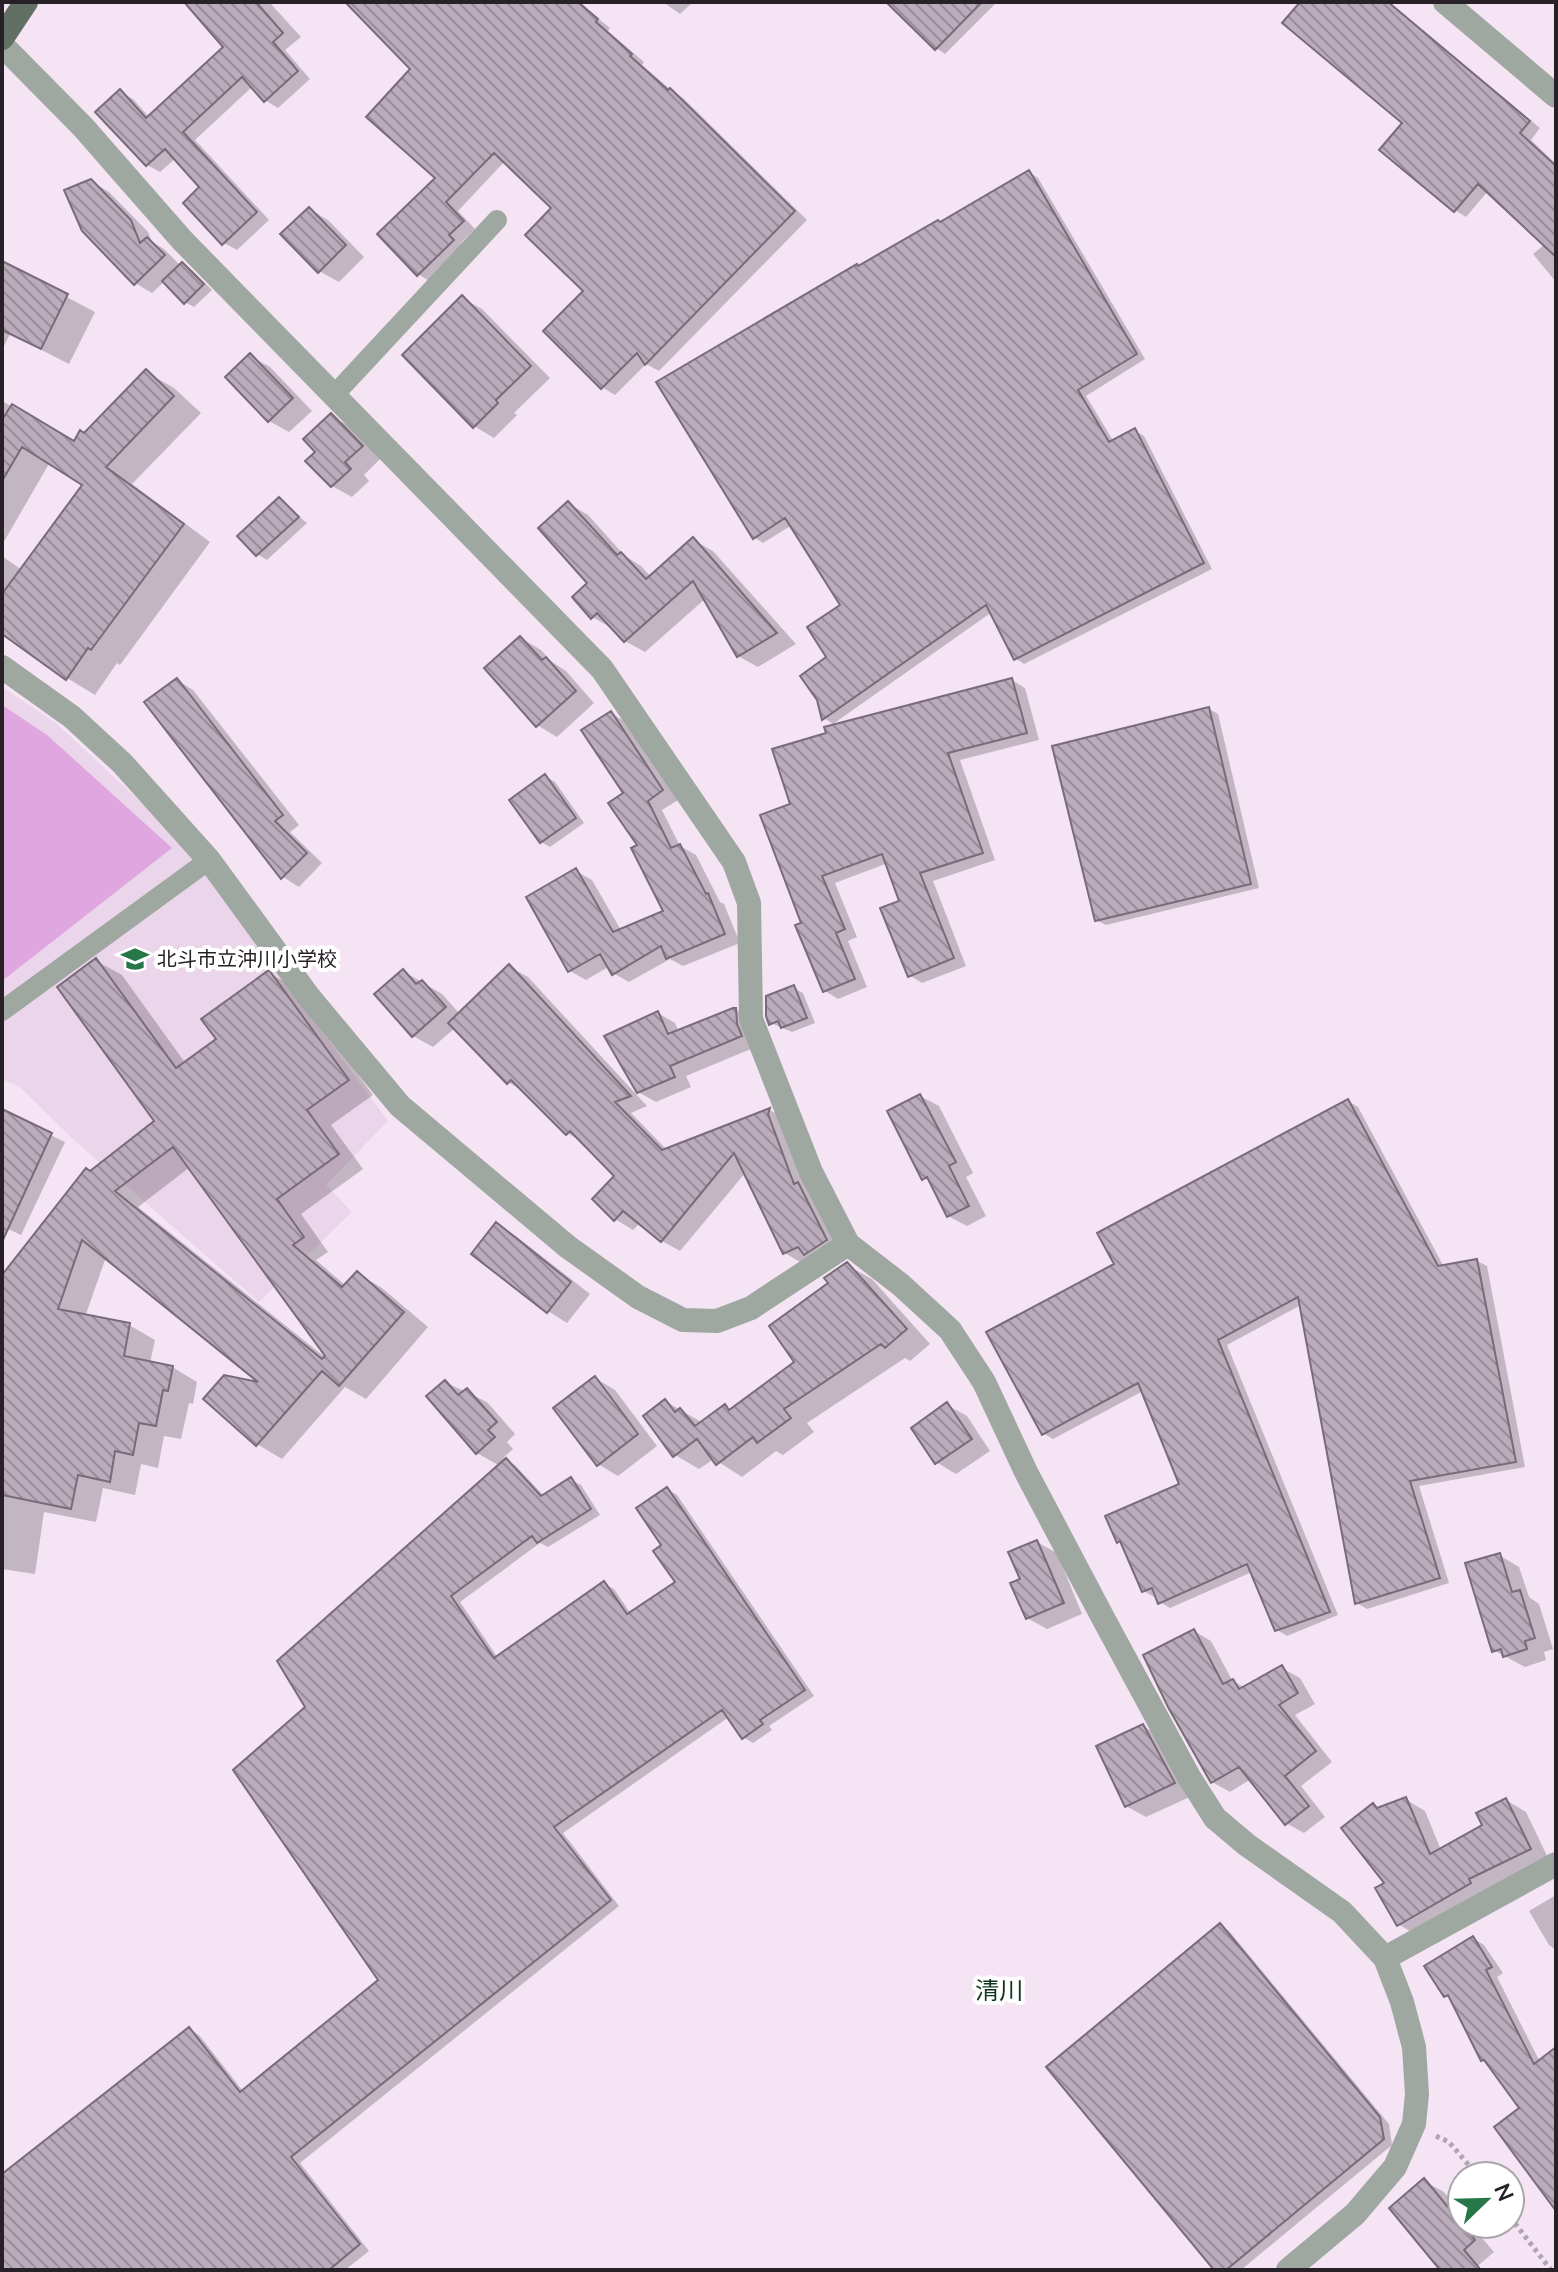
<svg xmlns="http://www.w3.org/2000/svg" width="1558" height="2272" font-family="'Nunito Sans','Noto Sans JP',sans-serif">
  <style>
    .built { fill: #ebd5ea }
    .park { fill: #dfa6df }
    .shadow { fill: #0003; fill-rule: evenodd }
    .building { fill: url(#building-back-hatch); stroke: #796b79; stroke-width: 2; fill-rule: evenodd }
    .lines { fill: none; stroke-linecap: round; stroke-linejoin: round }
    .path { stroke: #b1a5b1; stroke-width: 5; stroke-dasharray: 4 4; stroke-linecap: butt }
    .service { stroke: #9fa7a1; stroke-width: 20 }
    .minor { stroke: #9fa7a1; stroke-width: 24 }
    .primary { stroke: #616f65; stroke-width: 24 }
    .labels { text-anchor: middle; stroke-width: 8; stroke-linejoin: round; paint-order: stroke }
    .poi-label { font-size: 20px; fill: #272127; stroke: #fff; text-anchor: start }
    .quarter-label { font-size: 24px; fill: #0e341d; stroke: #fff }
  </style>
  <defs>
    <pattern id="building-back-hatch" width="6" height="6" patternUnits="userSpaceOnUse" patternTransform="scale(2)"><rect width="6" height="6" fill="#bbacbb"/><path d="M-1 5l2 2M0 0l6 6M5-1l2 2" fill="none" stroke="#988c98"/></pattern>
  </defs>
  <rect width="100%" height="100%" fill="#f4e4f4"/>
  <!-- built -->
  <path class="built" d="M2 687 56 723 179 838 388 1121 326 1185 352 1212 259 1302 74 1140 20 1087 2 1079Z"/>
  <!-- park -->
  <path class="park" d="M2 705 47 735 172 848 2 981Z"/>
  <!-- shadow -->
  <path class="shadow" d="M188 2H274L271 4 301 37 285 50 310 79 278 108 265 100 253 86 195 140 269 220 237 250 224 243 202 188 176 158 160 172 147 165 120 92 133 99 150 118 226 47Z
    M348 2H577L610 28 608 31 644 62 642 65 671 90 683 98 807 220 659 371 646 364 615 395 602 387 586 291 554 208 505 161 458 211 475 229 461 243 466 248 431 282 418 274 438 178 413 69Z
    M663 2H693L680 14Z
    M889 2H997L945 54 936 48Z
    M1302 2H1389L1540 128 1531 140 1556 164V282L1533 254 1545 244 1488 191 1466 217 1455 210 1405 123Z
    M1029 172 1038 178 1145 359 1086 396 1114 442 1135 431 1144 436 1212 569 1024 664 1015 658 992 612 833 724 824 718 829 658 842 605 792 525 763 543 754 537Z
    M91 181 109 192 148 232 152 242 164 249 181 266 183 264 192 270 212 290 194 307 185 302 165 281 152 293 135 283Z
    M310 209 329 221 364 257 339 282 319 271Z
    M2 263 95 312 69 364 10 334 2 350Z
    M462 298 482 309 550 378 514 413 517 415 494 438 474 426Z
    M250 356 270 367 312 411 289 432 269 421 228 377Z
    M146 372 174 388 201 413 132 484 210 542 120 665 117 663 95 695 67 678 2 632V556L22 570 85 485 50 462 2 545V401L74 443Z
    M331 416 351 427 381 458 364 475 369 481 352 497 332 486 318 452Z
    M279 500 307 523 267 560 257 554Z
    M568 503 588 515 625 556 641 566 651 577 693 540 713 551 796 644 758 667 738 656 705 599 645 652 625 641 612 628 592 617 590 583Z
    M521 638 541 650 552 662 566 671 594 703 557 737 537 725Z
    M177 680 193 690 299 825 290 832 322 863 299 887 283 877Z
    M1012 680 1025 688 1039 740 960 760 995 860 933 881 966 966 922 983 909 975 902 902 888 863 835 883 857 937 848 941 867 987 838 999 825 991 803 924 792 805Z
    M1209 709 1218 714 1259 888 1106 925 1096 920Z
    M611 713 626 722 678 800 662 810 680 846 696 855 720 902 724 904 740 943 683 966 670 959 629 982 613 973 610 966 586 980 570 971 576 871 592 880 621 930 666 912 640 846 626 793Z
    M545 776 555 782 584 823 550 847 541 842Z
    M96 961 122 975 186 1064 219 1039 269 973 294 987 373 1095 331 1125 363 1169 301 1214 328 1252 316 1260 346 1286 357 1273 382 1288 428 1327 366 1399 345 1387 282 1459 257 1444 266 1385 106 1257 85 1317 129 1325 155 1340 150 1363 172 1367 197 1382 193 1404 189 1403 181 1439 164 1436 158 1468 141 1464 135 1495 103 1488 96 1522 44 1512 35 1574 2 1569V1279L90 1173 157 1122ZM190 1167 331 1362 138 1207Z
    M510 967 528 977 647 1106 631 1113 667 1150 770 1110 787 1120 844 1251 803 1264 785 1253 746 1172 680 1251 662 1241 640 1223 633 1230 615 1219 617 1176 584 1143 567 1133 526 1093 508 1082 455 1028 433 1047 413 1036 403 971 442 994 460 1014Z
    M794 988 803 993 815 1023 792 1032 771 1023Z
    M736 1010 753 1020 758 1046 686 1076 691 1087 656 1102 638 1092 658 1013 675 1023 679 1032Z
    M920 1096 939 1106 973 1173 966 1177 986 1216 967 1226 948 1216 932 1183 924 1178Z
    M1348 1101 1358 1107 1444 1267 1477 1261 1487 1266 1525 1467 1419 1486 1449 1583 1367 1609 1357 1603 1301 1305 1227 1345 1338 1615 1287 1636 1277 1630 1252 1572 1170 1608 1160 1602 1157 1595 1154 1597 1144 1591 1124 1544 1118 1541 1181 1485 1143 1391 1053 1439 1043 1433 1116 1265Z
    M2 1112 65 1142 21 1235 2 1226Z
    M496 1225 516 1236 590 1294 567 1323 548 1311Z
    M847 1265 872 1279 930 1344 910 1361 905 1358 807 1423 814 1432 783 1455 776 1451 742 1477 714 1459 699 1469 675 1455 665 1401 703 1423 725 1407 732 1411 797 1362 831 1284Z
    M595 1378 615 1390 657 1446 618 1476 598 1464Z
    M445 1382 487 1402 515 1434 507 1442 513 1449 503 1458 516 1466 544 1496 571 1480 581 1485 600 1515 548 1547 540 1543 460 1602 498 1658 604 1584 614 1589 631 1614 678 1582 664 1546 667 1489 677 1495 814 1696 769 1726 772 1730 753 1743 743 1737 729 1717 563 1833 619 1906 300 2163 369 2251 345 2270H2V2177L189 2029 199 2035 243 2091 381 1981 308 1708 500 1466 477 1453Z
    M947 1405 967 1416 990 1451 956 1474 936 1462Z
    M1037 1542 1057 1553 1082 1614 1047 1629 1027 1618 1023 1580Z
    M1499 1555 1519 1567 1529 1597 1539 1604 1553 1649 1544 1652 1546 1660 1525 1667 1493 1650Z
    M1194 1631 1211 1641 1232 1680 1245 1688 1282 1668 1300 1678 1315 1704 1295 1715 1332 1762 1301 1786 1325 1817 1304 1833 1286 1823 1251 1779 1230 1792 1212 1782Z
    M1143 1726 1163 1738 1194 1795 1146 1817 1126 1806Z
    M1405 1799 1425 1811 1441 1850 1485 1826 1506 1800 1526 1812 1549 1860 1418 1936 1398 1924 1387 1884 1373 1805 1380 1809Z
    M1556 1895V1950L1549 1945 1529 1911Z
    M1220 1926 1229 1931 1389 2124 1392 2145 1241 2270H1217Z
    M1473 1938 1484 1945 1503 1973 1497 1977 1540 2062 1556 2050V2203L1522 2109 1490 2064 1483 2060 1453 2000 1445 1996Z
    M1424 2181 1444 2192 1462 2214V2224H1470L1494 2252 1473 2270H1444Z"/>
  <!-- building -->
  <path class="building" d="M184 2H256L283 33 273 42 298 71 264 102 242 77 183 132 257 212 222 245 183 203 199 187 165 149 146 166 95 112 120 89 146 118 223 47Z
    M345 2H578L598 19 596 22 632 54 630 56 668 90 670 88 795 211 645 365 637 353 601 389 543 331 583 291 525 235 551 208 494 153 446 202 464 221 449 235 454 240 417 276 377 234 435 178 366 117 410 69Z
    M886 2H982L935 50Z
    M1300 2H1388L1530 121 1520 133 1556 166V257L1478 184 1454 212 1379 150 1402 123 1282 23Z
    M1029 170 1137 354 1078 390 1109 442 1135 428 1204 563 1014 660 986 605 822 720 817 700 800 676 826 657 807 627 840 605 785 518 753 539 656 382 857 264 858 266 938 220 940 222Z
    M91 179 131 220 140 243 147 237 165 255 134 285 82 231 64 190Z
    M309 207 346 245 318 273 280 234Z
    M2 261 68 294 41 349 2 330Z
    M182 262 204 284 184 304 162 281Z
    M462 295 531 366 496 400 498 403 473 428 402 355Z
    M250 353 293 398 268 422 225 377Z
    M146 369 174 396 106 467 184 524 91 650 88 648 66 680 2 634V594L82 485 22 447 2 481V420L12 404 74 441 80 430 84 433Z
    M331 413 363 446 345 462 351 469 331 487 305 461 315 452 303 439Z
    M279 497 299 517 256 556 237 536Z
    M568 501 617 555 621 552 646 579 693 537 777 633 737 657 693 581 624 642 597 613 591 619 572 597 587 583 538 528Z
    M520 636 542 660 546 657 576 691 536 727 484 668Z
    M177 678 283 815 275 821 307 853 281 879 144 702Z
    M1012 678 1027 733 948 753 983 853 920 873 954 958 908 977 880 908 899 901 882 854 822 876 845 929 836 933 855 979 823 992 795 925 801 923 760 815 790 804 772 749 826 733 824 727Z
    M1209 707 1251 884 1095 921 1052 746Z
    M611 711 663 790 648 801 671 848 680 844 706 894 708 893 725 934 666 959 661 946 612 975 600 954 568 972 526 897 576 868 613 932 663 911 631 848 637 845 608 803 623 793 581 730Z
    M545 774 576 818 540 843 509 800Z
    M96 958 176 1068 216 1039 201 1019 269 970 349 1080 307 1110 339 1154 277 1199 304 1237 293 1245 342 1287 357 1271 404 1312 339 1386 322 1371 256 1446 203 1399 224 1375 258 1382 82 1240 58 1309 130 1323 124 1356 173 1366 168 1391 163 1390 156 1426 139 1423 133 1455 115 1451 110 1482 78 1475 71 1509 2 1495V1275L86 1168 90 1171 154 1121 57 987ZM173 1147 325 1356 322 1359 115 1191Z
    M509 964 631 1096 615 1102 662 1150 770 1108 768 1114 794 1184 798 1182 827 1240 804 1255 798 1247 783 1254 734 1153 661 1242 623 1211 614 1221 592 1199 614 1176 570 1131 566 1135 511 1080 507 1084 448 1023Z
    M403 969 416 984 422 980 446 1007 412 1037 374 994Z
    M794 985 807 1018 781 1028 778 1021 769 1025 766 1016V996Z
    M733 1008H736L737 1024 742 1036 670 1066 675 1077 637 1093 604 1036 658 1011 668 1034Z
    M920 1094 956 1162 949 1166 969 1206 947 1217 927 1177 922 1180 887 1111Z
    M1348 1099 1438 1266 1477 1259 1516 1462 1410 1481 1440 1578 1355 1604 1298 1297 1218 1340 1330 1612 1275 1631 1247 1564 1158 1604 1152 1588 1142 1592 1120 1541 1117 1543 1105 1516 1179 1484 1138 1383 1042 1435 986 1332 1114 1264 1097 1233Z
    M2 1109 52 1133 2 1242Z
    M496 1222 571 1282 547 1313 471 1254Z
    M847 1262 907 1329 885 1348 881 1344 784 1409 791 1418 757 1443 753 1437 716 1465 697 1439 673 1457 643 1416 665 1399 675 1412 680 1408 695 1426 725 1404 729 1410 794 1362 769 1326 828 1283 824 1278Z
    M595 1376 638 1434 597 1466 553 1408Z
    M445 1380 458 1395 467 1388 497 1422 488 1430 495 1437 476 1454 426 1396Z
    M947 1402 972 1439 935 1464 911 1428Z
    M506 1458 541 1496 571 1477 591 1509 537 1543 532 1536 451 1596 494 1658 604 1581 627 1614 675 1582 653 1551 661 1545 636 1508 667 1487 805 1690 760 1720 763 1724 742 1739 722 1710 554 1827 611 1900 291 2157 360 2244 329 2270H2V2174L189 2027 240 2092 378 1980 233 1770 305 1707 277 1661Z
    M1037 1540 1064 1603 1026 1619 1010 1583 1020 1579 1008 1552Z
    M1500 1553 1512 1592 1520 1590 1535 1638 1525 1641 1527 1649 1503 1657 1501 1649 1492 1652 1465 1563Z
    M1194 1629 1223 1684 1233 1679 1239 1689 1282 1665 1298 1693 1279 1705 1316 1751 1285 1776 1309 1806 1285 1825 1239 1767 1211 1783 1168 1707 1143 1655Z
    M1143 1724 1175 1783 1125 1807 1096 1746Z
    M1406 1797 1430 1854 1482 1825 1476 1813 1506 1798 1531 1849 1469 1879 1471 1883 1397 1926 1375 1888 1384 1883 1341 1828 1373 1803 1377 1808Z
    M1220 1923 1380 2117 1384 2139 1226 2270H1214L1046 2067Z
    M1473 1936 1492 1967 1486 1970 1534 2064 1556 2047V2211L1494 2127 1519 2108 1484 2060 1481 2061 1448 1995 1444 1997 1424 1966Z
    M1424 2178 1475 2240 1464 2250 1481 2270H1440L1389 2208Z"/>
  <g class="lines">
    <!-- path -->
    <path class="path" d="M1436 2136 1449 2142 1478 2176
      M1510 2217 1551 2270"/>
    <!-- service -->
    <path class="service" d="M335 394 497 220
      M2 1011 209 860"/>
    <!-- minor -->
    <path class="minor" d="M1445 2 1556 96
      M2 45 83 127 182 240 602 669 734 862 749 903 751 1019 811 1172 848 1244 901 1285 950 1330 984 1382 1026 1472 1102 1616 1189 1777 1215 1818 1247 1845 1342 1912 1385 1958 1402 2002 1414 2047 1417 2094 1414 2124 1395 2167 1355 2214 1288 2270
      M2 667 72 717 122 763 209 860 309 997 400 1106 568 1247 638 1297 683 1320 717 1321 751 1308 848 1244
      M1385 1958 1556 1864"/>
    <!-- primary -->
    <path class="primary" d="M2 38 26 2"/>
  </g>
  <!-- icons -->
  <defs>
    <g id="school-bare" transform="scale(2.16)"><path d="M0-5L7-2L0 1L-7-2ZM-4 1L0 2.5L4 1V4Q0 6-4 4Z" fill="#267647" stroke="#fff" stroke-width="2.5" paint-order="stroke"/></g>
  </defs>
  <g fill-rule="evenodd">
    <use href="#school-bare" x="135" y="959"/>
  </g>
  <g class="labels">
    <!-- poi labels -->
    <g class="poi-label">
      <text x="157" y="966">北斗市立沖川小学校</text>
    </g>
    <!-- quarter labels -->
    <g class="quarter-label">
      <text x="999" y="1999">清川</text>
    </g>
  </g>
  <!-- border -->
  <rect width="1558" height="2272" fill="none" stroke="#272127" stroke-width="8"/>
  <!-- north arrow -->
  <g transform="translate(1486 2200) rotate(67)"><circle r="38" fill="#ffffff" stroke="#a9a6a9" stroke-width="2"/>
  <path d="M0-6L14 30L0 20L-14 30Z" fill="#267647"/>
  <text y="-12" font-size="22" font-weight="bold" text-anchor="middle" fill="#272127">N</text>
  </g>
</svg>
